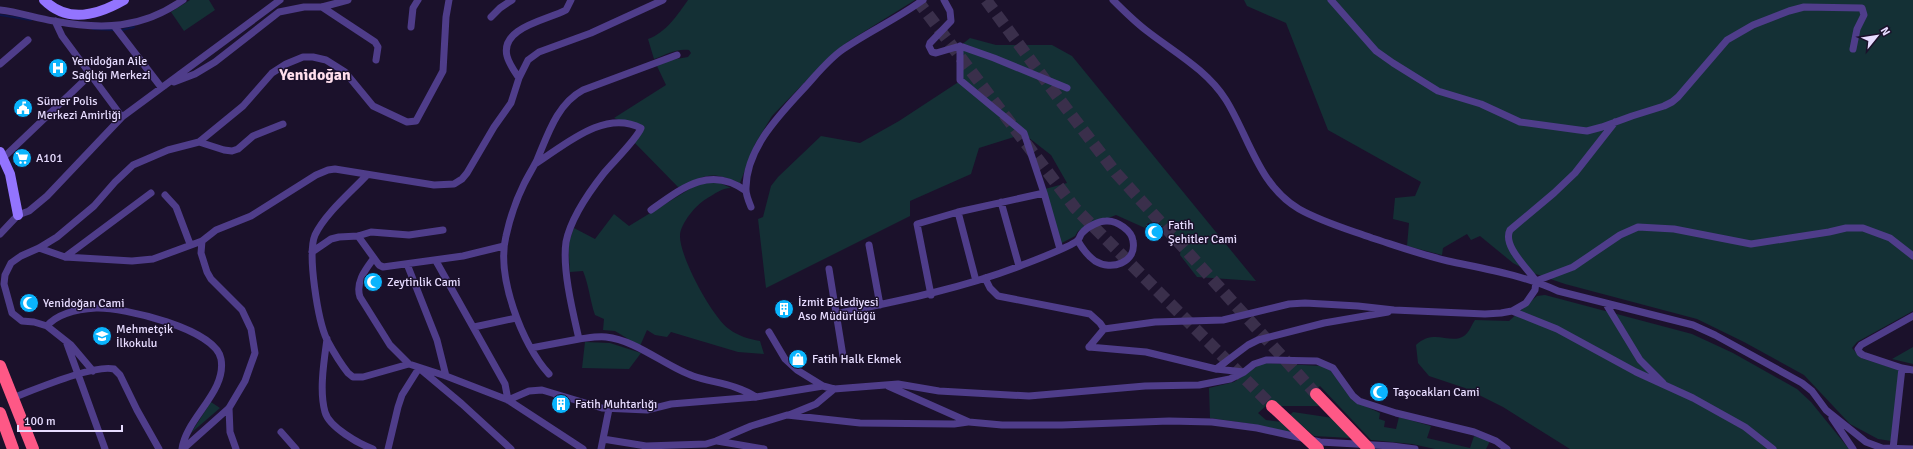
<svg xmlns="http://www.w3.org/2000/svg" width="1913" height="449" font-family="Signika,sans-serif">
  <style>
    .green { fill: #143035 }
    .lines { fill: none; stroke-linecap: round; stroke-linejoin: round }
    .stream { stroke: #0c164a; stroke-width: 2 }
    .highway-tunnel { stroke: #3a2f4b; stroke-width: 12; stroke-dasharray: 12 6; stroke-linecap: butt }
    .street { stroke: #4f3d8a; stroke-width: 7 }
    .secondary { stroke: #9374fe; stroke-width: 10 }
    .highway { stroke: #fe5886; stroke-width: 12 }
    .highway-bridge { stroke: #fe5886; stroke-width: 12 }
    .labels { text-anchor: middle; stroke-width: 3; stroke-linejoin: round; paint-order: stroke }
    .poi-label { font-size: 12px; fill: #e7dcff; stroke: #1b112b; text-anchor: start }
    .district-label { font-size: 16px; font-weight: bold; fill: #ffdeec; stroke: #1b112b }
  </style>
  <rect width="100%" height="100%" fill="#1b112b"/>
  <!-- green -->
  <path class="green" d="M190 0H209L215 10 184 31 171 12Z
    M688 0H915L849 41 829 57 772 116 755 144 740 183C711 171 707 174 679 188L632 140 641 130 614 118 666 85 657 66 671 60 688 57 691 53 689 50C677 48 665 55 654 59L648 39C666 33 678 14 688 0Z
    M1244 0H1913V311L1857 342 1852 348 1861 358 1899 370 1891 441 1878 439 1850 424 1804 375 1744 342 1697 319 1565 284 1530 272 1513 263 1480 236 1471 240 1467 234 1443 248 1442 255 1407 246 1409 223 1393 219 1395 198 1415 196 1421 182 1328 130 1286 23 1247 6Z
    M970 38 996 45H1052L1072 56 1256 281 1197 277 1180 255 1181 245 1164 227 1148 223 1145 228 1116 215 1085 227 1078 231 1075 236 1060 244 1045 189 1067 183 1051 155 1024 134 979 148 971 174 910 201V216L766 288 758 219 763 217 771 186 778 177 821 136 860 143 899 121 960 81V46Z
    M707 182H718L731 188C721 188 715 194 706 199 696 205 681 223 680 235 679 256 712 317 729 329 738 336 749 339 760 341L764 354 738 352 671 332 667 337 655 335 647 330 640 346 615 331 603 330 604 319 595 315C590 300 589 286 583 271L570 272 568 244 574 228 595 239 614 214 629 226 693 187Z
    M1545 295 1692 334 1733 353 1797 389 1811 402 1849 449H1570L1503 407 1465 388 1429 376 1418 363 1416 345C1434 328 1450 345 1464 336 1469 333 1472 324 1475 320L1509 321 1537 296Z
    M585 342 610 343 641 353 629 369 582 368Z
    M1913 347V364L1892 359Z
    M1266 363 1322 366 1331 371 1352 400 1380 413 1379 419 1385 421 1384 427 1396 429 1399 417 1431 426 1427 438 1470 448 1474 436 1490 441 1486 449H1435L1412 444 1371 440 1320 386 1310 393 1321 405 1319 406H1280L1273 400 1258 413 1266 420 1281 422 1293 434 1252 424 1210 418 1209 388 1234 382 1259 365Z
    M211 402 220 408 191 433Z
    M1293 412 1333 418 1350 438 1314 436 1290 415Z"/>
  <g class="lines">
    <!-- stream -->
    <path class="stream" d="M0 15 31 20
      M93 29 114 30
      M122 30 134 27"/>
    <!-- highway-tunnel -->
    <path class="highway-tunnel" d="M917 0 1075 208 1272 406
      M986 0 1060 100 1116 173 1316 394"/>
    <!-- street -->
    <path class="street" d="M944 0 950 11 951 21 930 43 929 46 932 52 936 53 960 46 994 58 1067 88
      M1113 0C1124 11 1135 22 1147 31 1174 52 1207 70 1226 100 1249 137 1259 186 1299 209 1322 222 1347 229 1372 238 1397 246 1422 255 1448 261 1485 269 1523 275 1558 291L1693 325 1715 335 1802 383 1812 391 1826 410 1866 442 1882 448 1913 449
      M1331 0 1376 51 1393 63 1438 91 1481 104 1520 122 1579 130 1587 131 1602 127 1632 116 1664 106 1672 102 1678 97 1727 40 1753 25 1789 11 1804 7 1862 8 1864 15 1857 29 1853 49
      M322 7 375 42 378 47 376 60
      M0 10C18 12 36 18 54 21 102 30 142 29 183 0
      M491 17 500 8 512 0
      M55 21 62 36 122 117
      M115 27 161 87 164 86
      M411 27 413 8 418 0
      M960 46V80L1024 133 1044 193 1060 249
      M0 64 28 40
      M519 78 528 60 539 52 591 33 663 0
      M174 82 195 74 215 62 279 12 304 7H322L348 0
      M199 142 224 150 232 151 238 149 253 136 283 124
      M3 158 90 75
      M535 164C565 145 604 109 641 128 637 139 613 162 604 173 589 192 571 217 566 242 562 269 573 313 579 339 588 338 597 336 606 337 636 340 665 366 693 376 714 383 736 384 756 397
      M366 176C350 193 325 214 315 235 307 254 318 321 327 340 333 351 340 363 348 373L353 377H363L409 364 446 376 508 400 583 449
      M165 195 176 207 190 244
      M1001 202 1019 266
      M751 207C749 202 746 195 746 190 745 149 780 114 806 86 817 74 828 60 842 50 868 32 897 19 923 0
      M651 210C682 188 710 165 746 191
      M958 212 976 281
      M0 234 18 215 29 211 47 196 122 117 280 0
      M358 236 379 265 383 267 463 256 504 246
      M869 245 880 305
      M39 248 65 257 132 261 153 259 202 241 216 230 251 216 316 175 328 170 335 169 434 185 454 184 462 179 467 173 494 127 511 103 519 78C515 72 509 64 507 56 500 27 548 20 566 10L571 0
      M312 252 331 239 339 237 358 236 371 232 409 235 443 230
      M65 257 151 193
      M374 258C366 269 355 282 360 297L390 345 409 364
      M436 261 505 384 508 400
      M407 264 437 340 446 376
      M829 269 843 356
      M985 278 990 288 998 296 1090 314 1100 323 1104 329 1089 347
      M1536 281 1573 267 1620 235 1638 227 1674 229 1751 244 1829 232 1846 228H1863L1890 238 1913 256
      M931 295 917 224 958 212 1044 193
      M1606 304 1640 360 1663 383
      M1512 311 1557 329 1636 372 1693 398 1745 427 1773 449
      M835 314C898 301 960 289 1020 266 1030 262 1073 246 1078 240 1080 238 1080 235 1082 233 1087 227 1099 221 1106 221 1117 220 1132 231 1133 241 1137 263 1111 271 1095 261 1088 256 1082 248 1078 241
      M47 326 34 322 22 321 12 313 4 284 5 275 11 263 21 256 39 248 57 237 94 206 115 182 133 165 168 150 199 142 243 106 272 73 286 64 303 57H313L326 60 345 72 373 106 407 122 416 121 443 71 446 17 449 0
      M474 327 516 318
      M1104 329 1155 322 1223 320 1289 304 1305 303 1358 306 1394 310 1485 314 1501 313 1512 311 1526 303 1535 290 1536 281C1527 268 1502 245 1510 230L1554 193 1575 173 1615 122
      M769 332 785 359 797 370 823 386 834 389 898 384 939 391 1029 396 1145 386 1199 385 1230 379 1244 372 1254 364 1266 360 1317 361 1333 368 1353 396 1359 401 1396 413 1474 432 1496 441 1507 449
      M327 339C324 361 319 391 325 412 329 427 359 444 373 449
      M66 341 105 449
      M1089 347 1146 352 1216 369 1244 372
      M531 348 579 339
      M1902 368 1863 355 1860 353 1858 349 1861 345 1913 316
      M1216 369 1248 345 1258 340 1324 323 1388 312
      M93 371 71 345 47 326C58 313 79 309 96 308 123 307 216 329 221 359 227 392 186 418 182 449
      M549 374C522 345 496 276 506 236 510 218 516 200 524 184 528 176 533 168 537 160 548 134 557 104 583 90L677 55
      M888 386 969 422 1002 425H1062L1169 421 1212 422 1257 428 1320 442 1392 446 1415 449
      M12 398C34 390 94 364 114 369L120 375 137 410 159 449
      M508 400 529 391 542 390 602 408 647 410 671 404 756 397 823 386
      M229 408 230 432 236 449
      M789 415 816 404 834 389
      M1832 418 1853 449
      M281 432 296 449
      M603 439 646 446 706 444 716 441 751 426 787 415 860 423 954 424 968 422
      M717 441 764 449
      M183 449 229 408 245 381 255 353 251 329 242 310 211 279 207 272 201 253 202 241
      M388 449 398 407 402 395 419 368 462 404 511 449
      M601 449 609 409
      M1893 449 1902 368 1913 370"/>
    <!-- secondary -->
    <path class="secondary" d="M44 0C68 24 98 15 124 0
      M0 152 10 174 18 215"/>
    <!-- highway -->
    <path class="highway" d="M0 366 33 449
      M0 413 13 449"/>
    <!-- highway-bridge -->
    <path class="highway-bridge" d="M1316 394 1369 449
      M1272 406 1318 449"/>
  </g>
  <!-- icons -->
  <defs>
    <g id="hospital-disc" transform="scale(1)"><circle r="9.5" fill="#0ab4fd" stroke="#1b112b"/><path d="M-5-5h3v3.5h4V-5h3V5h-3V1.5h-4V5h-3Z" fill="#fff"/></g>
    <g id="civic-disc" transform="scale(1)"><circle r="9.5" fill="#0ab4fd" stroke="#1b112b"/><path d="M-.6-6.5H3V-4.5H.6V-3L4-1V1h2V6H-6V1h2V-1L-.6-3ZM-1.2 2.5V6h2.4V2.5Z" fill="#fff"/></g>
    <g id="supermarket-disc" transform="scale(1)"><circle r="9.5" fill="#0ab4fd" stroke="#1b112b"/><path d="M-6-5.5h2.5l.6 2H6L4.5 2H-2.5L-4.4-4H-6ZM-1.5 3.2a1.3 1.3 0 1 0 .1 0ZM3 3.2a1.3 1.3 0 1 0 .1 0Z" fill="#fff"/></g>
    <g id="mosque-disc" transform="scale(1)"><circle r="9.5" fill="#0ab4fd" stroke="#1b112b"/><path d="M3.5-4.9A6 6 0 1 0 3.5 4.9A5 5 0 1 1 3.5-4.9Z" fill="#fff"/></g>
    <g id="building-disc" transform="scale(1)"><circle r="9.5" fill="#0ab4fd" stroke="#1b112b"/><path d="M-4-6H4V6H1V3H-1V6H-4ZM-2.5-4.3h1.7v1.8h-1.7ZM.8-4.3h1.7v1.8H.8ZM-2.5-1h1.7V.8h-1.7ZM.8-1h1.7V.8H.8Z" fill="#fff"/></g>
    <g id="school-disc" transform="scale(1)"><circle r="9.5" fill="#0ab4fd" stroke="#1b112b"/><path d="M0-5L7-2L0 1L-7-2ZM-4 1L0 2.5L4 1V4Q0 6-4 4Z" fill="#fff"/></g>
    <g id="shop-disc" transform="scale(1)"><circle r="9.5" fill="#0ab4fd" stroke="#1b112b"/><path d="M-5-2.5h2.3a2.7 3.5 0 0 1 5.4 0H5L5.5 6h-11ZM-1.5-2.5h3a1.5 2.3 0 0 0-3 0Z" fill="#fff"/></g>
  </defs>
  <g fill-rule="evenodd">
    <use href="#hospital-disc" x="58" y="68"/>
    <use href="#civic-disc" x="23" y="108"/>
    <use href="#supermarket-disc" x="22" y="158"/>
    <use href="#mosque-disc" x="1154" y="232"/>
    <use href="#mosque-disc" x="373" y="282"/>
    <use href="#mosque-disc" x="29" y="303"/>
    <use href="#building-disc" x="784" y="309"/>
    <use href="#school-disc" x="102" y="336"/>
    <use href="#shop-disc" x="798" y="359"/>
    <use href="#mosque-disc" x="1379" y="392"/>
    <use href="#building-disc" x="561" y="404"/>
  </g>
  <g class="labels">
    <!-- poi labels -->
    <g class="poi-label">
      <text x="72" y="65">Yenidoğan Aile<tspan x="72" dy="14">Sağlığı Merkezi</tspan></text>
      <text x="37" y="105">Sümer Polis<tspan x="37" dy="14">Merkezi Amirliği</tspan></text>
      <text x="36" y="162">A101</text>
      <text x="1168" y="229">Fatih<tspan x="1168" dy="14">Şehitler Cami</tspan></text>
      <text x="387" y="286">Zeytinlik Cami</text>
      <text x="798" y="306">İzmit Belediyesi<tspan x="798" dy="14">Aso Müdürlüğü</tspan></text>
      <text x="43" y="307">Yenidoğan Cami</text>
      <text x="116" y="333">Mehmetçik<tspan x="116" dy="14">İlkokulu</tspan></text>
      <text x="812" y="363">Fatih Halk Ekmek</text>
      <text x="1393" y="396">Taşocakları Cami</text>
      <text x="575" y="408">Fatih Muhtarlığı</text>
    </g>
    <!-- district labels -->
    <g class="district-label">
      <text x="315" y="80">Yenidoğan</text>
    </g>
  </g>
  <!-- north arrow -->
  <g transform="translate(1877 36) rotate(60)" stroke="#1b112b" stroke-width="3" paint-order="stroke">
  <path d="M0-3L7 15L0 10L-7 15Z" fill="#e7dcff"/>
  <text y="-6" font-size="11" font-weight="bold" text-anchor="middle" fill="#e7dcff">N</text>
  </g>
  <!-- scale -->
  <path d="M18 425v6h104v-6" fill="none" stroke="#e7dcff" stroke-width="2"/>
  <text x="24" y="425" font-size="12" fill="#e7dcff" stroke="#1b112b" stroke-width="3" paint-order="stroke">100 m</text>
</svg>
